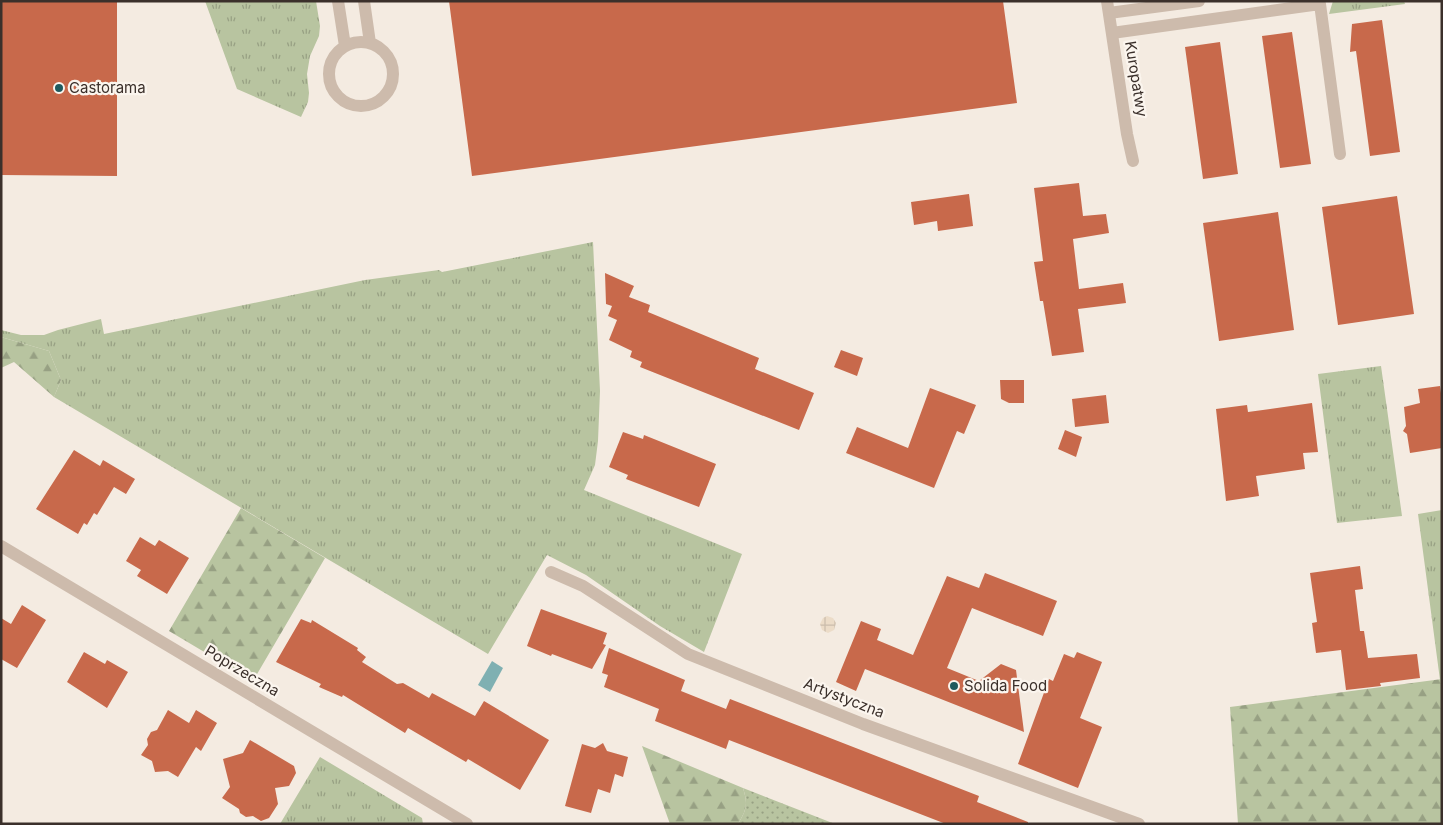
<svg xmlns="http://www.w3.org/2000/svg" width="1443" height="825" font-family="Inter,sans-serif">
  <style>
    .grass { fill: url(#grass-tufts) }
    .forest { fill: url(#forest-firs) }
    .garden { fill: url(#garden-dots) }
    .plaza { fill: url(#plaza-grid) }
    .water { fill: #7fb0b2 }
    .building { fill: #c8694b }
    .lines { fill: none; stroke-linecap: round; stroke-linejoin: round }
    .minor { stroke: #cdbbac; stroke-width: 12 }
    .poi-dot { fill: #1f5a5e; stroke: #fbf5ee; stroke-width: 2 }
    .labels { text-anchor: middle; stroke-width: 4.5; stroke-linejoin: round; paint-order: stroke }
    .street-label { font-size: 15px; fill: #3b302b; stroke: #fbf5ee }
    .poi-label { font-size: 15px; fill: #3b302b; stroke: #fbf5ee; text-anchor: start }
  </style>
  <defs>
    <pattern id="grass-tufts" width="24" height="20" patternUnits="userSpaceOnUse" patternTransform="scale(1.25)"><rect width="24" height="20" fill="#b8c4a0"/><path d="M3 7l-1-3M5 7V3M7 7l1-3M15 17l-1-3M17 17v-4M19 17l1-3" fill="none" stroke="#97a083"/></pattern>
    <pattern id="forest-firs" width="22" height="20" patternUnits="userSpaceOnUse" patternTransform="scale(1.25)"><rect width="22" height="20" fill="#b8c4a0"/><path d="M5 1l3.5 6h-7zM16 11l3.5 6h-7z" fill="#97a083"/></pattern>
    <pattern id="garden-dots" width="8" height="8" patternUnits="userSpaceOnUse" patternTransform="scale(1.25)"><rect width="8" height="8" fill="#b8c4a0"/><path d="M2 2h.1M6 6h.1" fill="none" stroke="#97a083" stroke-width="1.8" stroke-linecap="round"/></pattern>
    <pattern id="plaza-grid" width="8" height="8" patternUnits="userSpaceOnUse" patternTransform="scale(1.25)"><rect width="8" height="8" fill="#ecdcc8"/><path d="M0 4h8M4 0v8" fill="none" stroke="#cbbdac"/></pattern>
  </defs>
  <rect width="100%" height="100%" fill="#f4ebe1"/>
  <!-- grass -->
  <path class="grass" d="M205 1H316L320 26 319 36 310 56 307 74 309 93 308 102 301 117 237 89Z
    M1333 1H1404L1405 4 1329 14Z
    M593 242 600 391 598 441 595 465 584 490 742 554 704 652 660 626 586 575 547 555 488 654 54 397 61 380 49 351 1 337V330L21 335H44L58 330 101 319 104 334 365 280 439 270 442 272Z
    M1381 366 1402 516 1337 523 1318 374Z
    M1442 510V679L1440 680 1418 514Z
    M320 757 422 818 423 824H280Z"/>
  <!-- forest -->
  <path class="forest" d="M1 337 49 351 61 380 54 397 14 362 1 368Z
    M241 508 325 558 253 681 169 631Z
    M1442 679V824H1238L1230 707Z
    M642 746 743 788C748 804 747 809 738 824H670Z"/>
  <!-- garden -->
  <path class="garden" d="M743 788 835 824H738C747 809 748 804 743 788Z"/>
  <!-- plaza -->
  <path class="plaza" d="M827 616 833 618 836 623 834 630 828 633 822 630 820 624 823 618Z"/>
  <!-- water -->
  <path class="water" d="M492 661 503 668 490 692 478 685Z"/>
  <!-- building -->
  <path class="building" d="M1 1H117V176L1 175Z
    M449 1H1003L1017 103 472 176Z
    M1382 20 1400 152 1370 156 1356 51 1350 52 1352 24Z
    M1292 32 1311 164 1280 168 1262 36Z
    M1220 42 1238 174 1203 179 1185 47Z
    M1079 183 1083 216 1106 214 1109 233 1073 239 1079 289 1123 283 1126 303 1078 309 1084 352 1052 356 1043 301H1040L1034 262 1043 261 1034 188Z
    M969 194 973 226 938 231 937 221 914 225 911 202Z
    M1397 196 1414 314 1338 325 1322 207Z
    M1278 212 1294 330 1219 341 1203 223Z
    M605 273 634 286 629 297 650 305 648 312 759 358 755 369 814 393 799 430 640 367 642 362 630 357 632 351 609 340 617 320 608 316 612 306 606 304Z
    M841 350 863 358 857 376 834 367Z
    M1000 380H1024V403H1009L1001 399Z
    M1440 386 1442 400V448L1410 453 1407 434 1403 431 1406 426 1404 407 1420 403 1418 389Z
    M930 388 976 405 964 434 957 431 934 488 846 453 857 427 908 448Z
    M1106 395 1109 423 1075 427 1072 399Z
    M1312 403 1318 452 1303 453 1305 469 1256 476 1259 496 1226 501 1216 409 1247 405 1248 412Z
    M1065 430 1082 437 1076 457 1058 449Z
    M623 432 643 439 644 435 716 464 699 507 626 479 628 475 609 467Z
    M74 450 100 466 103 460 135 479 126 494 114 487 97 515 94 513 87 525 84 523 78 534 36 509Z
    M140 537 155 546 159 540 189 558 167 594 137 576 141 570 126 561Z
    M1360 566 1363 589 1355 590 1360 631H1364L1368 658 1417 654 1420 678 1380 683 1381 686 1346 690 1341 650 1316 653 1312 623 1317 622 1310 573Z
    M985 573 1057 601 1043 636 972 608 947 668 979 681 1001 664 1016 670 1024 732 865 669 856 691 836 682 861 621 881 629 877 640 913 655 947 576 979 588Z
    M22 605 46 620 17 668 1 659V618L11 624Z
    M541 609 607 633 603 644 606 645 592 669 552 654 551 656 527 646Z
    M301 619 311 623 312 620 358 648 357 650 366 657 362 662 397 684 403 683 429 698 432 693 475 716 484 701 549 740 520 790 468 759 466 762 408 728 405 733 343 695 342 697 319 687 321 684 276 662Z
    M609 648 685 680 681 691 726 709 730 699 979 796 977 802 1028 822V824H946L729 740 726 749 655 721 659 709 604 687 608 675 602 673Z
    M84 652 105 664 107 660 128 672 107 708 67 682Z
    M1077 652 1102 662 1080 718 1102 727 1078 788 1018 764 1049 679 1053 681 1064 654 1074 658Z
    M168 710 189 723 196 710 217 723 201 751 196 747 178 777 168 771 155 772 152 761 141 755 148 745 147 739 151 732 157 730Z
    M250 740 294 766 296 773 289 786 275 788 278 804 269 818 261 821 253 816 246 817 240 813 239 809 222 798 230 787 223 759 243 753Z
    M603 743 607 751 628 757 623 777 615 774 610 793 598 789 591 813 565 806 582 744 595 748Z"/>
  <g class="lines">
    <!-- minor -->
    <path class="minor" d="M338 1 345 46
      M364 1 370 43
      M1107 1 1127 134 1133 161
      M1109 13 1199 1
      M1112 33 1320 4 1340 154
      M329 74a32 32 0 1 1 64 0a32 32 0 1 1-64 0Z
      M1 546 467 824
      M551 572 583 586 688 654 863 724 1139 824"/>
  </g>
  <!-- markers -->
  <g class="poi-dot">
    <circle cx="59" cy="88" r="5"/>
    <circle cx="954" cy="686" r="5"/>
  </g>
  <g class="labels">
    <!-- street labels -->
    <g class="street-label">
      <text transform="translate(1136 79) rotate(81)" y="5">Kuropatwy</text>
      <text transform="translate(242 671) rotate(31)" y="5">Poprzeczna</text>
      <text transform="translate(844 698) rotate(21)" y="5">Artystyczna</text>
    </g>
    <!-- poi labels -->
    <g class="poi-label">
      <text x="69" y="93">Castorama</text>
      <text x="964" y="691">Solida Food</text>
    </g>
  </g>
  <!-- border -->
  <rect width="1443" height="825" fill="none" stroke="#3b302b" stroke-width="5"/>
</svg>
